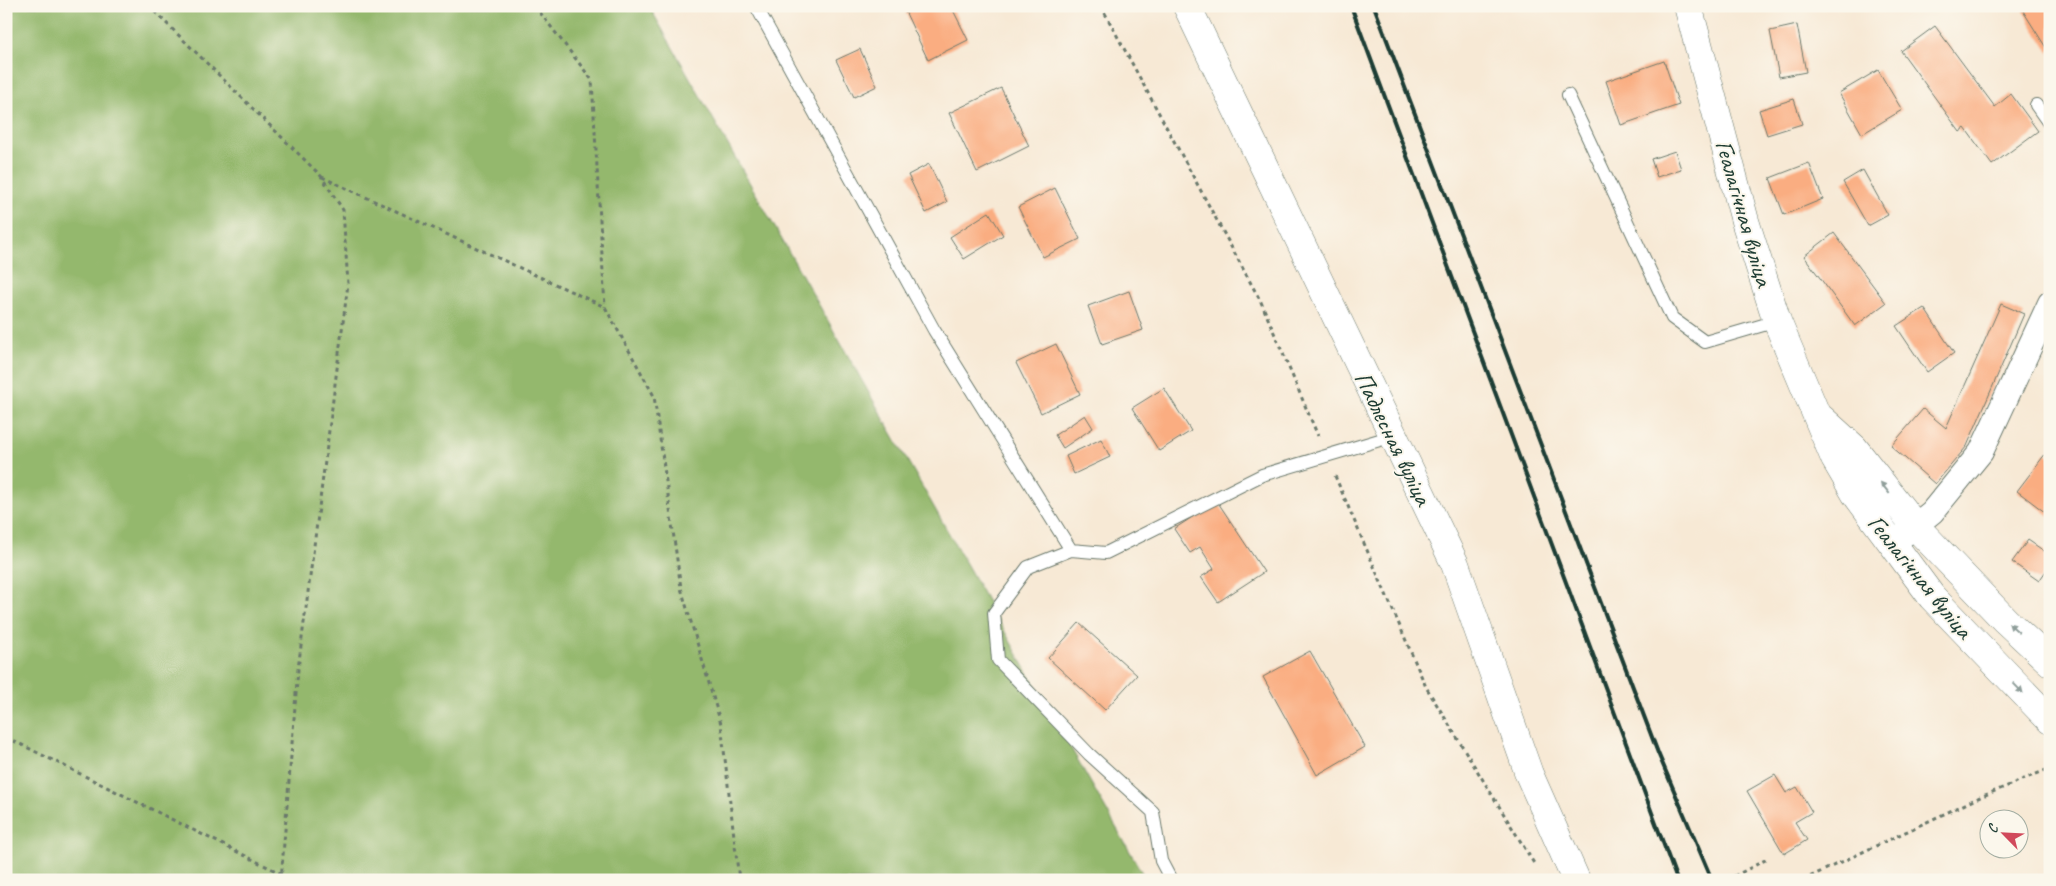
<svg xmlns="http://www.w3.org/2000/svg" width="2056" height="886" font-family="Caveat,sans-serif">
  <style>
    .forest { fill: #94b86d; stroke: #5a7a50 }
    .building { fill: #faad81 }
    .lines { fill: none; stroke-linecap: round; stroke-linejoin: round }
    .service-casing { stroke: #6b796c; stroke-width: 14 }
    .minor-casing { stroke: #6b796c; stroke-width: 26 }
    .tertiary-casing { stroke: #6b796c; stroke-width: 29 }
    .path { stroke: #6b796c; stroke-width: 3; stroke-dasharray: 4 4; stroke-linecap: butt }
    .service { stroke: #fff; stroke-width: 12 }
    .minor { stroke: #fff; stroke-width: 24 }
    .tertiary { stroke: #fff; stroke-width: 28 }
    .rail { stroke: #1f3d34; stroke-width: 4 }
    .oneway { fill: #8f9e9a }
    .labels { text-anchor: middle; stroke-width: 4; stroke-linejoin: round; paint-order: stroke }
    .street-label { font-size: 25px; fill: #1f3d34; stroke: #fbf7ec }
  </style>
  <rect width="100%" height="100%" fill="#fbf7ec"/>
  <filter id="ink" filterUnits="userSpaceOnUse"><feTurbulence type="fractalNoise" baseFrequency=".02" numOctaves="2"/><feDisplacementMap in="SourceGraphic" scale="10" xChannelSelector="R" yChannelSelector="G"/><feConvolveMatrix kernelMatrix="1 2 1 2 8 2 1 2 1" color-interpolation-filters="sRGB"/></filter>
  <filter id="wash" filterUnits="userSpaceOnUse"><feTurbulence type="fractalNoise" baseFrequency=".0096" numOctaves="4" result="noise"/><feDisplacementMap in="SourceGraphic" scale="20" xChannelSelector="R" yChannelSelector="G"/><feGaussianBlur stdDeviation="1.12" result="paint"/><feColorMatrix in="noise" values="0 0 0 0 0 0 0 0 0 0 0 0 0 0 0 0 0 1.4 0 .05"/><feComposite in="paint" operator="in"/></filter>
  <g filter="url(#wash)">
    <rect width="100%" height="100%" fill="#f7e9d5"/>
    <!-- forest -->
    <path class="forest" d="M6 6H649L1146 880H6Z"/>
    <g id="blocks">
      <!-- building -->
      <path class="building" d="M909 6H951L968 40 928 60 904 9Z
        M2031 6H2050V54L2023 11Z
        M1797 25 1806 72 1779 77 1770 31Z
        M1935 26 1995 107 2011 94 2038 131 1992 165 1965 128 1960 132 1901 51Z
        M860 49 877 86 854 97 836 60Z
        M1664 61 1679 105 1621 125 1606 81Z
        M1878 70 1902 110 1862 134 1839 93Z
        M1001 88 1029 146 977 172 949 113Z
        M1794 99 1802 124 1767 135 1759 110Z
        M1675 151 1681 169 1657 177 1651 159Z
        M1809 163 1823 199 1784 215 1770 178Z
        M929 164 947 202 926 213 908 175Z
        M1863 170 1888 215 1868 226 1843 182Z
        M1055 188 1080 239 1043 257 1018 207Z
        M989 212 1003 235 964 259 950 237Z
        M1834 233 1886 303 1855 326 1804 256Z
        M1129 291 1143 330 1102 344 1088 306Z
        M2001 304 2024 314 1967 446 1935 484 1891 446 1923 409 1946 428Z
        M1924 308 1954 353 1927 372 1896 326Z
        M1056 344 1080 394 1041 413 1016 363Z
        M1164 388 1191 431 1159 451 1132 408Z
        M1085 415 1093 428 1063 448 1055 435Z
        M1101 439 1110 457 1074 474 1066 456Z
        M2046 453 2050 456V516L2017 491Z
        M1217 501 1264 572 1218 602 1201 577 1214 569 1200 547 1190 553 1174 529Z
        M2028 540 2050 555V565L2039 581 2012 562Z
        M1079 623 1137 675 1105 710 1048 658Z
        M1310 651 1365 747 1317 775 1263 677Z
        M1775 775 1786 793 1797 787 1812 812 1795 822 1807 840 1784 854 1747 791Z"/>
    </g>
  </g>
  <g filter="url(#ink)">
    <use href="#blocks" fill-opacity="0" stroke="#6b796c" stroke-width="1"/>
    <g class="lines">
      <!-- service casing -->
      <g class="service-casing">
        <path id="service" d="M756 6 934 330 1071 550 1106 553 1262 475 1393 436
          M1568 95 1672 318 1705 342 1777 321
          M2036 105 2050 125
          M1071 550 1028 567 994 613 998 660 1089 754 1153 812 1161 861 1171 880"/>
      </g>
      <!-- minor casing -->
      <g class="minor-casing">
        <path id="minor" d="M1900 538 1932 512 1981 452 2050 303"/>
      </g>
      <!-- tertiary casing -->
      <g class="tertiary-casing">
        <path id="tertiary" d="M1187 6 1455 564 1529 774 1576 880
          M1688 6 1745 221 1777 321 1835 459 1855 493 1932 597 2050 720
          M1822 419 1854 448 1915 526 2005 620 2050 662"/>
      </g>
      <!-- path -->
      <path class="path" d="M149 6 321 176 343 210 348 284 298 669 281 880
        M535 6 592 80 605 307
        M1101 6 1261 302 1318 436
        M322 177 605 307 654 396 681 588 721 724 739 880
        M1335 476 1426 687 1535 865
        M6 737 294 880
        M1727 880 1769 858
        M1803 880 1978 798 2046 770 2050 777"/>
      <!-- service -->
      <use href="#service" class="service"/>
      <!-- minor -->
      <use href="#minor" class="minor"/>
      <!-- tertiary -->
      <use href="#tertiary" class="tertiary"/>
      <!-- rail -->
      <path class="rail" d="M1351 6 1677 880
        M1374 6 1658 753 1712 880"/>
    </g>
    <!-- one-way arrows -->
    <defs><path id="oneway-solid" d="M-6-.8H1V-3.2L6.5 0L1 3.2V.8H-6Z" transform="scale(1.25)"/></defs>
    <g class="oneway">
      <use href="#oneway-solid" transform="translate(1885 488) rotate(-128)"/>
      <use href="#oneway-solid" transform="translate(2014 628) rotate(-137)"/>
      <use href="#oneway-solid" transform="translate(2018 688) rotate(46)"/>
    </g>
  </g>
  <g class="labels">
    <!-- street labels -->
    <g class="street-label">
      <text transform="translate(1745 213) rotate(74)" y="9">Геалагічная вуліца</text>
      <text transform="translate(1394 438) rotate(64)" y="9">Падлесная вуліца</text>
      <text transform="translate(1921 576) rotate(51)" y="9">Геалагічная вуліца</text>
    </g>
  </g>
  <!-- margin -->
  <rect width="2056" height="886" fill="none" stroke="#fbf7ec" stroke-width="25"/>
  <!-- north arrow -->
  <g transform="translate(2004 834) rotate(294)"><circle r="24" fill="#fbf7ec" stroke="#a3ada2"/>
  <path d="M0-4L9 19L0 12L-9 19Z" fill="#d1495b"/>
  <text y="-8" font-size="14" font-weight="bold" text-anchor="middle" fill="#1f3d34">С</text>
  </g>
</svg>
